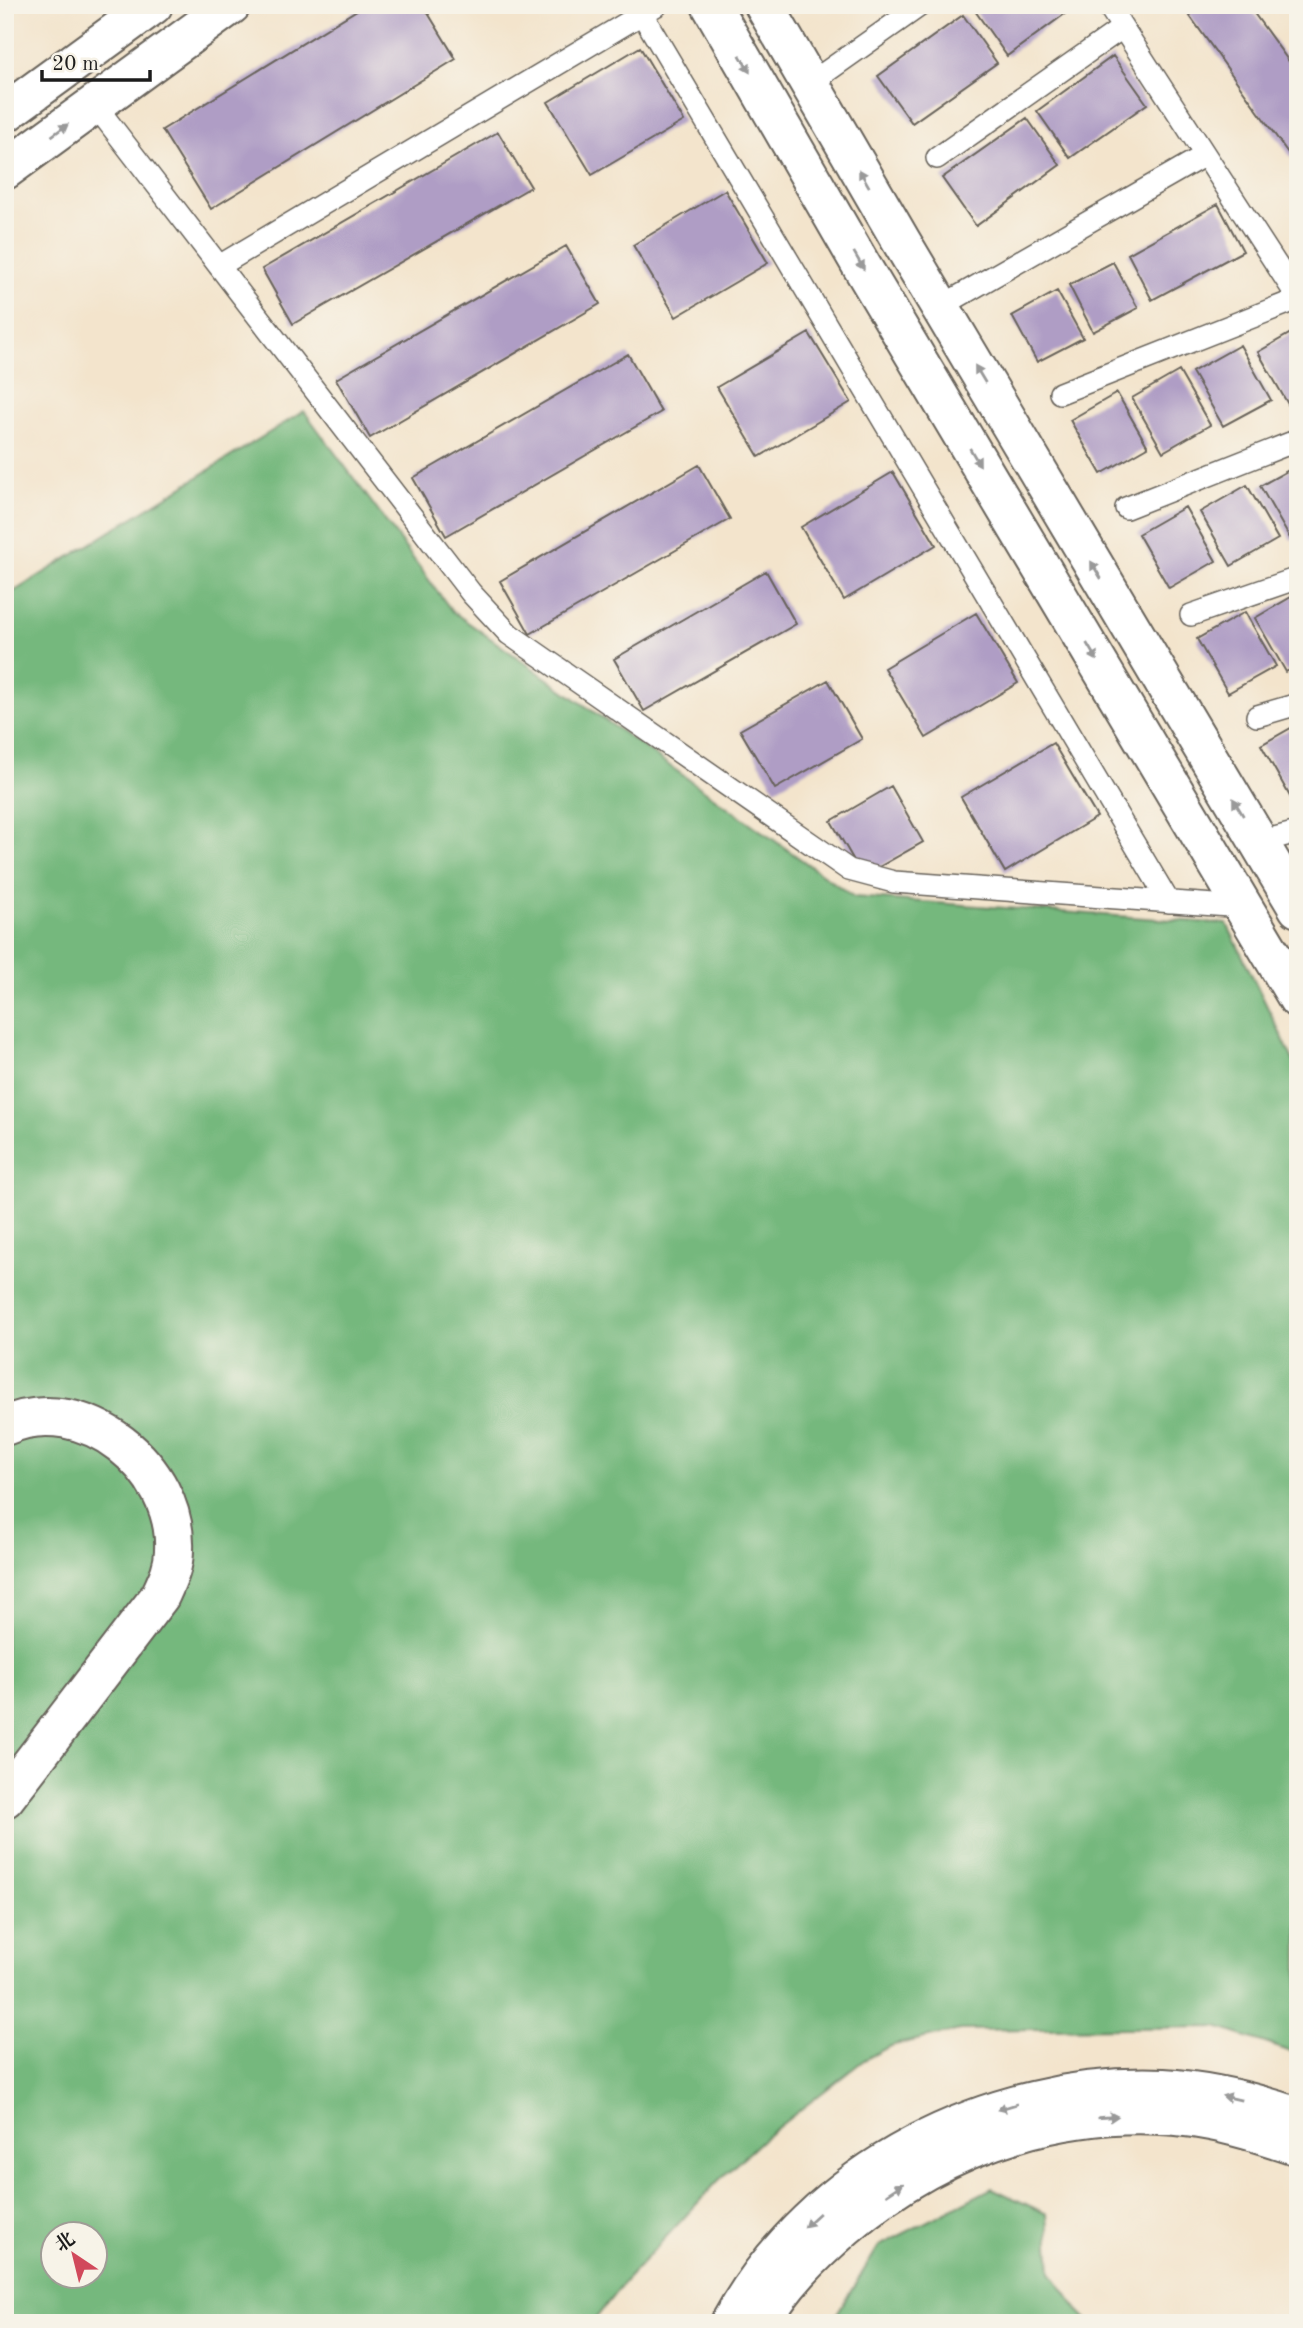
<svg xmlns="http://www.w3.org/2000/svg" width="1303" height="2328" font-family="'Old Standard TT','Noto Serif SC',serif">
  <style>
    .forest { fill: #74b87d; stroke: #486a4c; stroke-width: 2; fill-rule: evenodd }
    .building { fill: #af9dc5 }
    .lines { fill: none; stroke-linecap: round; stroke-linejoin: round }
    .lane-casing { stroke: #67625a; stroke-width: 24 }
    .street-casing { stroke: #67625a; stroke-width: 42 }
    .secondary-casing { stroke: #67625a; stroke-width: 42 }
    .lane { stroke: #fff; stroke-width: 21 }
    .street { stroke: #fff; stroke-width: 38 }
    .secondary { stroke: #fff; stroke-width: 38 }
    .oneway { fill: #999 }
  </style>
  <rect width="100%" height="100%" fill="#f7f3e8"/>
  <filter id="ink" filterUnits="userSpaceOnUse"><feTurbulence type="fractalNoise" baseFrequency=".0143" numOctaves="2"/><feDisplacementMap in="SourceGraphic" scale="14" xChannelSelector="R" yChannelSelector="G"/><feConvolveMatrix kernelMatrix="1 2 1 2 8 2 1 2 1" color-interpolation-filters="sRGB"/></filter>
  <filter id="wash" filterUnits="userSpaceOnUse"><feTurbulence type="fractalNoise" baseFrequency=".00686" numOctaves="4" result="noise"/><feDisplacementMap in="SourceGraphic" scale="28" xChannelSelector="R" yChannelSelector="G"/><feGaussianBlur stdDeviation="1.57" result="paint"/><feColorMatrix in="noise" values="0 0 0 0 0 0 0 0 0 0 0 0 0 0 0 0 0 1.4 0 .05"/><feComposite in="paint" operator="in"/></filter>
  <g filter="url(#wash)">
    <rect width="100%" height="100%" fill="#f3e4cc"/>
    <!-- forest -->
    <path class="forest" d="M304 411 452 611 854 897 1227 924 1298 1070V2054L1217 2027 960 2030 890 2046 864 2060 763 2139 718 2181 625 2281 592 2323H5V597ZM52 2234H94V2276H52Z
      M992 2188 1047 2214 1051 2272 1078 2310 1091 2323H831L879 2246Z"/>
    <g id="blocks">
      <!-- building -->
      <path class="building" d="M365 5H423L456 59 211 209 162 130Z
        M977 5H1077L1007 56 973 8Z
        M1182 5H1248L1298 74V167Z
        M963 15 997 63 912 123 878 76Z
        M640 47 684 121 592 175 548 102Z
        M1113 56 1147 104 1070 158 1037 111Z
        M1027 118 1060 165 976 226 942 178Z
        M498 132 531 187 293 324 262 269Z
        M725 190 768 263 676 317 633 245Z
        M1218 204 1243 251 1152 300 1128 254Z
        M566 246 600 304 370 438 336 379Z
        M1113 262 1138 308 1093 332 1069 285Z
        M1057 291 1083 338 1037 362 1012 316Z
        M1298 329V401L1289 406 1258 352Z
        M809 333 851 402 759 457 717 387Z
        M1240 345 1271 400 1223 426 1192 372Z
        M628 354 661 412 446 536 413 478Z
        M1179 371 1210 425 1163 452 1132 398Z
        M1117 393 1148 447 1101 474 1070 420Z
        M699 465 730 519 530 634 500 581Z
        M1298 465V536L1291 540 1260 486Z
        M893 472 936 545 844 600 801 527Z
        M1247 485 1278 539 1231 566 1200 512Z
        M1185 507 1216 561 1169 588 1138 534Z
        M766 571 796 624 644 711 614 659Z
        M1298 593V665L1286 672 1255 618Z
        M1245 612 1276 666 1228 693 1197 639Z
        M976 613 1018 683 926 738 884 668Z
        M828 680 862 739 775 789 740 730Z
        M1298 724V796L1292 800 1261 745Z
        M1053 743 1097 817 1005 872 961 797Z
        M891 786 923 842 863 876 831 821Z"/>
    </g>
  </g>
  <g filter="url(#ink)">
    <use href="#blocks" fill-opacity="0" stroke="#67625a" stroke-width="2"/>
    <g class="lines">
      <!-- lane casing -->
      <g class="lane-casing">
        <path id="lane" d="M1108 5 1298 298
          M642 14 1169 902
          M809 84 921 5
          M95 105 471 593 509 634 849 870 894 882 1243 907
          M937 158 1122 28
          M219 266 657 5
          M940 307 1205 155
          M1060 393 1298 299
          M1126 508 1298 440
          M1191 615 1298 578
          M1257 716 1298 704
          M1258 842 1298 832"/>
      </g>
      <!-- street casing -->
      <g class="street-casing">
        <path id="street" d="M5 1426C84 1390 178 1468 174 1550 174 1567 167 1581 160 1596L5 1798"/>
      </g>
      <!-- secondary casing -->
      <g class="secondary-casing">
        <path id="secondary" d="M711 5 861 265 1298 999
          M764 5 901 241 1298 908
          M5 113 153 5
          M5 170 231 5
          M730 2323C813 2171 992 2081 1163 2088 1209 2091 1254 2102 1298 2117
          M761 2323C782 2285 813 2255 845 2227 943 2141 1081 2097 1211 2121 1241 2127 1269 2136 1298 2146"/>
      </g>
      <!-- lane -->
      <use href="#lane" class="lane"/>
      <!-- street -->
      <use href="#street" class="street"/>
      <!-- secondary -->
      <use href="#secondary" class="secondary"/>
    </g>
    <!-- one-way arrows -->
    <defs><path id="oneway-solid" d="M-6-.8H1V-3.2L6.5 0L1 3.2V.8H-6Z" transform="scale(1.75)"/></defs>
    <g class="oneway">
      <use href="#oneway-solid" transform="translate(745 64) rotate(60)"/>
      <use href="#oneway-solid" transform="translate(60 130) rotate(-36)"/>
      <use href="#oneway-solid" transform="translate(864 178) rotate(-120)"/>
      <use href="#oneway-solid" transform="translate(859 261) rotate(60)"/>
      <use href="#oneway-solid" transform="translate(980 374) rotate(-121)"/>
      <use href="#oneway-solid" transform="translate(975 457) rotate(59)"/>
      <use href="#oneway-solid" transform="translate(1096 570) rotate(-121)"/>
      <use href="#oneway-solid" transform="translate(1092 652) rotate(59)"/>
      <use href="#oneway-solid" transform="translate(1238 807) rotate(-121)"/>
      <use href="#oneway-solid" transform="translate(1232 2098) rotate(-167)"/>
      <use href="#oneway-solid" transform="translate(1007 2107) rotate(163)"/>
      <use href="#oneway-solid" transform="translate(1108 2117) rotate(-4)"/>
      <use href="#oneway-solid" transform="translate(895 2189) rotate(-33)"/>
      <use href="#oneway-solid" transform="translate(812 2220) rotate(138)"/>
    </g>
  </g>
  <!-- margin -->
  <rect width="1303" height="2328" fill="none" stroke="#f7f3e8" stroke-width="28"/>
  <!-- north arrow -->
  <g transform="translate(74 2255) rotate(325)"><circle r="33" fill="#f7f3e8" stroke="#9f9d96" stroke-width="2"/>
  <path d="M0-5L12 26L0 18L-12 26Z" fill="#d1495b"/>
  <text y="-10" font-size="19" font-weight="bold" text-anchor="middle" fill="#1c1c1c">北</text>
  </g>
  <!-- scale -->
  <path d="M42 70v10h108v-10" fill="none" stroke="#1c1c1c" stroke-width="3.5"/>
  <text x="52" y="70" font-size="21" fill="#1c1c1c" stroke="#f7f3e8" stroke-width="5" paint-order="stroke">20 m</text>
</svg>
